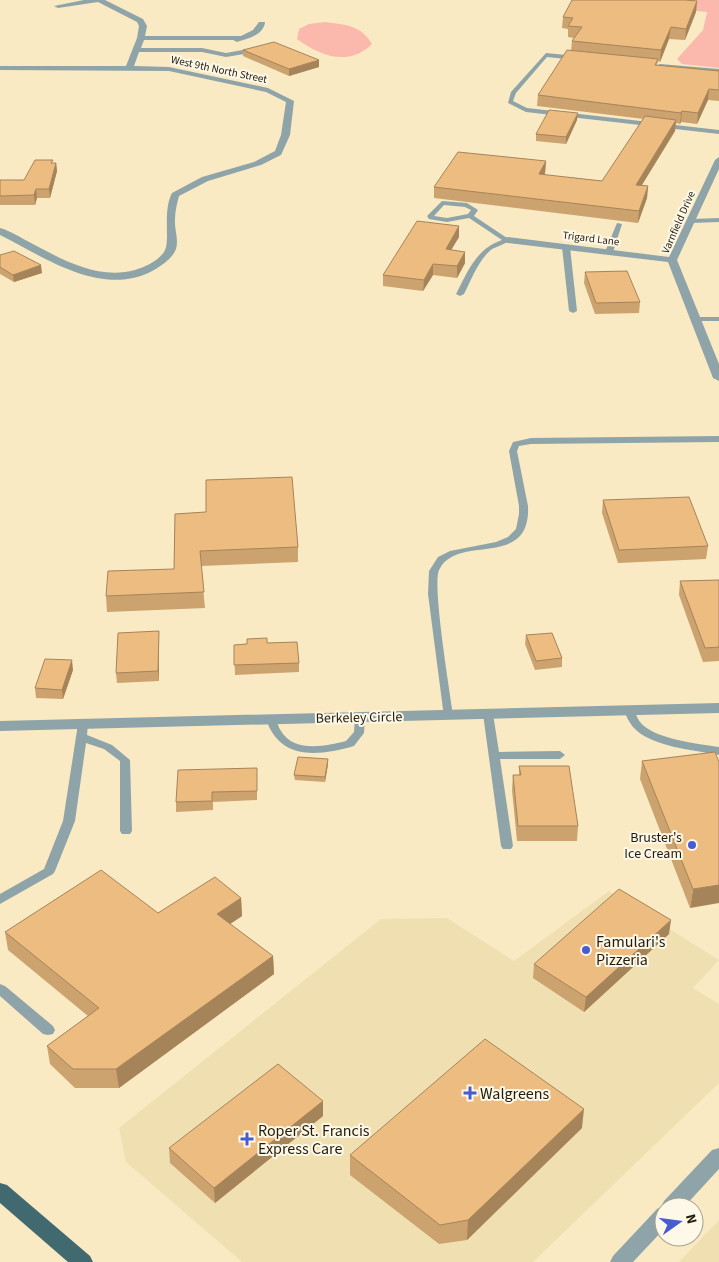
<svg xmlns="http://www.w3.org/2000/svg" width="719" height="1262" font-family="'Source Sans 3',sans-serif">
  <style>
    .built { fill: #f0e0b1 }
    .green { fill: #fab9ac }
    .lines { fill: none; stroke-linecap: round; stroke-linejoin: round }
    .service { fill: #8fa4a8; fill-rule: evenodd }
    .minor { fill: #8fa4a8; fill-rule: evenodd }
    .primary { fill: #416970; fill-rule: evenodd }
    .wall { fill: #cca26e }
    .shaded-wall { fill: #a6845a }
    .building { fill: #edbc80; stroke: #a6845a }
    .poi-dot { fill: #465cd0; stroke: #fef8e8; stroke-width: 2 }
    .labels { text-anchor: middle; stroke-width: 4; stroke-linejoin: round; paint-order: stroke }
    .far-street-label { font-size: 11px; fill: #221c0e; stroke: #fef8e8 }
    .street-label { font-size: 14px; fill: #221c0e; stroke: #fef8e8 }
    .poi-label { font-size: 14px; fill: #221c0e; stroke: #fef8e8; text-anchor: end }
    .near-poi-label { font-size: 16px; fill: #221c0e; stroke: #fef8e8; text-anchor: start }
  </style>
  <rect width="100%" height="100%" fill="#f9eac3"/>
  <!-- built -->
  <path class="built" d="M609 891 719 960 693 988 719 1004V1083L533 1262H242L126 1162 119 1128 381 919 447 918 514 961Z
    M719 1220V1262H679Z"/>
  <!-- green -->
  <path class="green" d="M582 0H719V68L682 64 677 59 703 30 707 12Z
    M325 22C346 25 361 25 372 44 349 67 320 56 297 39L299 29 309 24Z"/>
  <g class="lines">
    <!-- service -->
    <path class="service" d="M546 53 576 56 579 58 576 60 547 57 516 93 513 101 527 108 719 130V134L526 112 508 103 511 92Z
      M660 64 719 69V73L658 67V65Z
      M442 201 467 203 478 210 474 216 510 240C505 244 498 246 492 249 478 260 472 279 464 294L460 296 456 294C468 271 476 249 502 240L469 218 447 222 429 219 427 216ZM444 205 465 207 471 210 468 214 447 218 434 216Z
      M719 218V222L692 223 689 221 692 219Z
      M617 223 622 224 613 252 606 254 605 252Z
      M566 245 570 247 577 311 573 313 569 311 562 247Z
      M693 317H719V321H693Z
      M719 436V442L531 444 519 446 517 451 528 506C531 571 457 532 439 570 432 585 450 692 453 715L448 718 444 717 428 594 429 571 438 557 450 551 496 542 508 537 516 529 519 514V506L509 451 513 442 531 438Z
      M629 707 633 708C635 712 637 718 640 722 653 739 699 744 719 747V755C695 750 650 747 633 727 629 722 626 716 624 710Z
      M488 711 493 714 499 752 560 751 565 755 560 759H500L513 846 511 849H503L501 846 483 714Z
      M360 714 365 717 364 733 354 746C318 756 280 761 266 719L267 717H275C277 721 278 727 281 731 294 753 326 746 346 741L354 732 355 717Z
      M83 721 88 724 87 735 112 745 130 760 132 831 130 834H122L120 831V761L104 749 86 743 75 821 55 871 53 874 0 904V894L44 869 63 821 78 724Z
      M0 984 5 986 53 1026 55 1030 53 1034 48 1035 43 1034 0 996Z"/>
    <!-- minor -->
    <path class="minor" d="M84 0H105L143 19 147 26 145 36H241L253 30 259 22H265C264 35 247 39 237 42L233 40H144L141 48H202L226 53 259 47 263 49 262 51 226 57 202 52H139L134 66 169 67 268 88 294 101 290 135 281 155 261 165 208 181 179 196C177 204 175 211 175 219 174 229 179 239 176 249 172 259 162 265 154 270 103 299 44 257 0 235V228C11 231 21 238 31 243 63 260 98 280 135 270 145 267 158 261 164 252 171 242 162 212 172 193L202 177 254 162 275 151 281 135 286 102 266 92 169 71 0 70V66H126L137 38 139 26 137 22 98 2 58 8 54 6Z
      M719 157V169L677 260 719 364V381L713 378 668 262 507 243 502 240 507 237 669 257 715 160Z
      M719 703V713L0 731V721Z
      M719 1148V1169L684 1207H664V1229L633 1262H610L613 1256 657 1209 661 1207 664 1201 712 1150Z"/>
    <!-- primary -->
    <path class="primary" d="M0 1183 7 1185 90 1256 93 1262H68L0 1203Z"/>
  </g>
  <!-- wall -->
  <path class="wall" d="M697 1 696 12 685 40 669 39 660 62 658 61 657 65 719 71V101L708 100 697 124 681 122 680 124 676 123 675 131 642 185 648 186 647 198 638 223 434 198V187L546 161 545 173 544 175 602 181 644 119 537 106 538 95 571 51 572 41 574 38 568 37V29L562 28 563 17Z
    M243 50 319 67 289 76 243 56Z
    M577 120 566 144 536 141V134Z
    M53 163H56L57 171 50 198H37L35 205H0V180H24Z
    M459 237 451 250 465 252V263L457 278 433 275 423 291 383 286V275Z
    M0 255 42 273 14 282 0 274Z
    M585 272 640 302 639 313 595 314 584 283Z
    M603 500 708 546 706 559 618 563 602 513Z
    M175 514 298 547V562L201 566 205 608 107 612 106 596 174 569Z
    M719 580V661L703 662 679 595 680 581Z
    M159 631V681L117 683 116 673Z
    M526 635 562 658V667L535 670 525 644Z
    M267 643 299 663V672L235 675 234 645Z
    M73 670 63 699 36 698 35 688Z
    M715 752 690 908 640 779 642 761Z
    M328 764 325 782 295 780 294 775Z
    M519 766 578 826 577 841H517L512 790 513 775H519Z
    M257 778V800L213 802V810L176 812V802Z
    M241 898 242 916 230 924 273 956 274 974 119 1088H75L50 1064 47 1046 88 1016 8 950 5 932 158 913Z
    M669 934 584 1012 533 978 534 964Z
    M323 1101V1116L215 1203 170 1163 169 1148Z
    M582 1128 467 1240 439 1244 350 1175V1155Z"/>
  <!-- shaded-wall -->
  <path class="shaded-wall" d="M697 1 696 12 685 40 686 29Z
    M671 27 669 39 660 62 661 50Z
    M319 60V67L289 76V69Z
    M709 89 708 100 697 124 698 113Z
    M682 111 681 122 680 124 681 113Z
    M578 113 577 120 566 144V137Z
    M676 120 675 131 635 196 636 185Z
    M546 161 545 173 538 186 539 174Z
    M56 163 57 171 50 198 49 189Z
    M648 186 647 198 638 223 639 211Z
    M36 189 37 198 35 205 34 195Z
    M459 226V237L445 260 446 249Z
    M465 252V263L457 278V266Z
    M433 264V275L423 291 424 280Z
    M41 265 42 273 14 282 13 275Z
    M159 631V681L158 671Z
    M72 660 73 670 63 699 62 690Z
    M328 759V764L325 782V777Z
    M719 885V903L690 908 693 889Z
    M241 898 242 916 218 932 217 914Z
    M671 920 669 934 584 1012 586 997Z
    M273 956 274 974 119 1088 116 1069Z
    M323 1101V1116L215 1203 214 1188Z
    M584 1109 582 1128 467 1240 468 1220Z"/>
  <!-- building -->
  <path class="building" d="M572 0H685L697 1 686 29 671 27 661 50 572 41 582 27 568 26 573 18 563 17Z
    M274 42 319 60 289 69 243 50Z
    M567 50 658 59 655 65 719 71V90L709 89 698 113 682 111 681 113 538 95Z
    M549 110 578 113 566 137 536 134Z
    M645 116 676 120 636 185 648 186 639 211 434 187 458 152 546 161 539 174 602 181Z
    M35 160H53L51 163H56L49 189H36L34 195 0 196V180H24Z
    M417 221 459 226 446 249 465 252 457 266 433 264 424 280 383 275Z
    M14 251 41 265 13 275 0 267V255Z
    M627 271 640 302 596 303 585 272Z
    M292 477 298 547 200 551 204 592 106 596 108 571 174 569 175 514 206 512V480Z
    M689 497 708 546 619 550 603 500Z
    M719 580V647L705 648 680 581Z
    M159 631 158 671 116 673 118 633Z
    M552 633 562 658 536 661 526 635Z
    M267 638V643L297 642 299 663 234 665V645L247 644V639Z
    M45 659 72 660 62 690 35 688Z
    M715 752 719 762V885L693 889 642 761Z
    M298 757 328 759 325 777 294 775Z
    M519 766H569L578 826H518L513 775H521Z
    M257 768V791L212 792V801L176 802 178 770Z
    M101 870 158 913 215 877 241 898 217 914 273 956 116 1069H73L47 1046 99 1008 5 932Z
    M619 889 671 920 586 997 534 964Z
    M485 1039 584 1109 468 1220 440 1225 350 1155Z
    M278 1064 323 1101 214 1188 169 1148Z"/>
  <!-- markers -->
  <g class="poi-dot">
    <circle cx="692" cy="845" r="5"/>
    <circle cx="586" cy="950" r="5"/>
    <path d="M467.5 1085.5h5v5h5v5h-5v5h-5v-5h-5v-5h5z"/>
    <path d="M244.5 1131.5h5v5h5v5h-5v5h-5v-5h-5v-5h5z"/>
  </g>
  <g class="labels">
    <!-- far-street labels -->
    <g class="far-street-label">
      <text transform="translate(219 69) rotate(12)" y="4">West 9th North Street</text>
      <text transform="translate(678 222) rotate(-66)" y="4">Varnfield Drive</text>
      <text transform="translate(591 238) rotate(7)" y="4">Trigard Lane</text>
    </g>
    <!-- street labels -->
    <g class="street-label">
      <text transform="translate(359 717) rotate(-1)" y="5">Berkeley Circle</text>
    </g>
    <!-- poi labels -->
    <g class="poi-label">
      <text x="682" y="842">Bruster's<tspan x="682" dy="16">Ice Cream</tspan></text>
    </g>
    <!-- near-poi labels -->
    <g class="near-poi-label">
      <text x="596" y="947">Famulari's<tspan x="596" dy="18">Pizzeria</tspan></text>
      <text x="480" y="1099">Walgreens</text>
      <text x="258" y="1136">Roper St. Francis<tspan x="258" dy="18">Express Care</tspan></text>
    </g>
  </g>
  <!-- north arrow -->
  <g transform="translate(679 1222) rotate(76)"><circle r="24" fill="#fef8e8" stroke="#a6a091"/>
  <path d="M0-4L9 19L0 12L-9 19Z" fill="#465cd0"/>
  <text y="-8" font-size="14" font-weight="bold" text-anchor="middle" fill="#221c0e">N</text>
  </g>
</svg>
